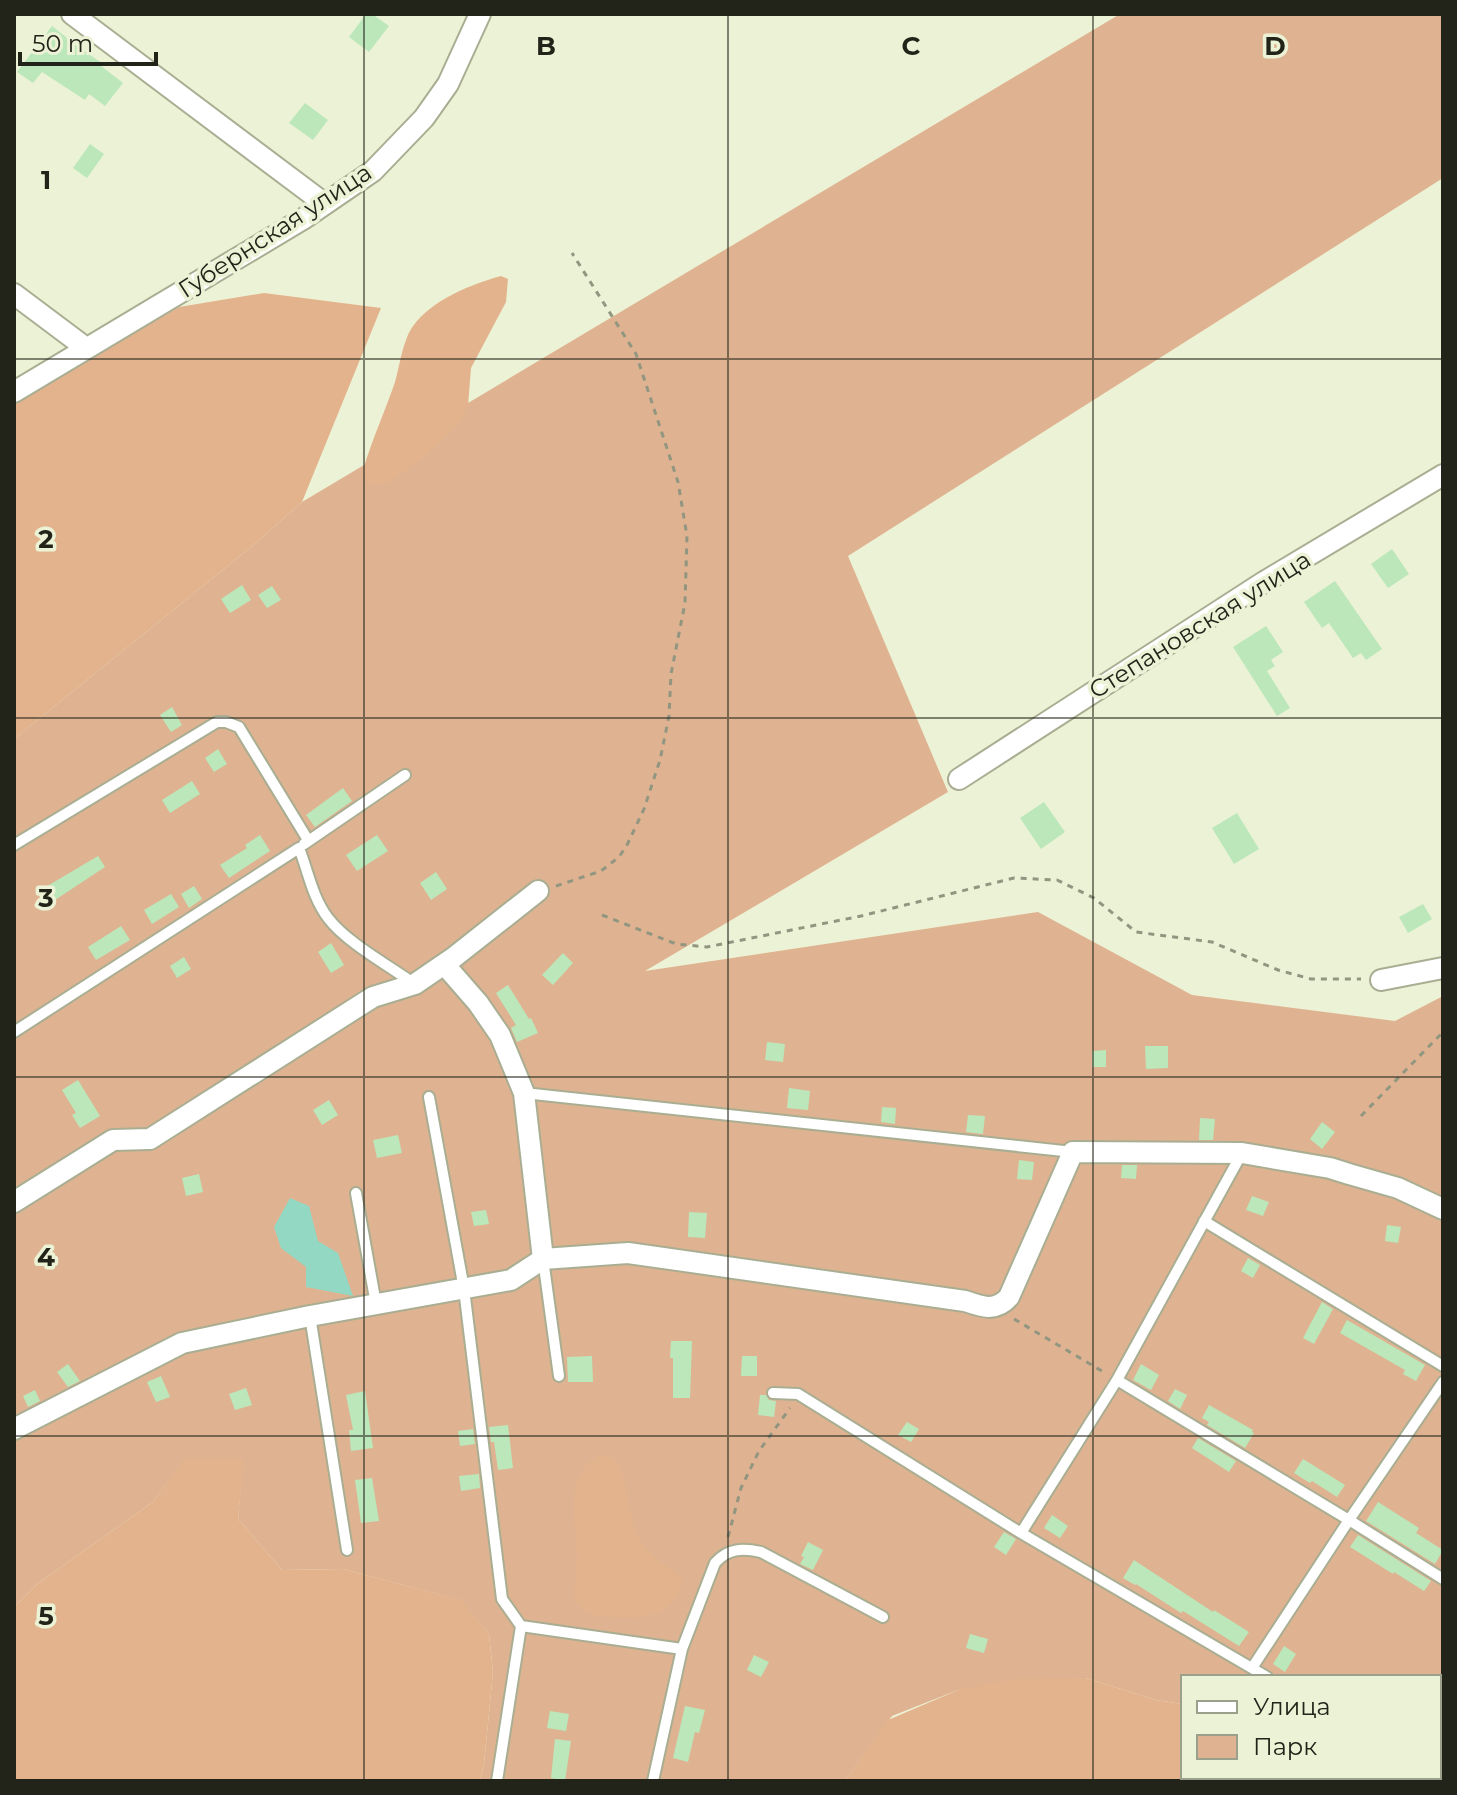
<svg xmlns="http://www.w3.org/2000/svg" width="1457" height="1795" font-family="Montserrat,sans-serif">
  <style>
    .green { fill: #dfb391 }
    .forest { fill: #e3b38d }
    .water { fill: #93d8c2 }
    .building { fill: #bbe7bb }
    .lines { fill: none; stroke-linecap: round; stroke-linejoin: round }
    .service-casing { stroke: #a9ae92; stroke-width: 14 }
    .minor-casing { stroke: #a9ae92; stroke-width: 24 }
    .path { stroke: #929681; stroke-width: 3; stroke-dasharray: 6 6; stroke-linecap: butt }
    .service { stroke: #fff; stroke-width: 10 }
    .minor { stroke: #fff; stroke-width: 20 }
    .grid { fill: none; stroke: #222419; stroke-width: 2; stroke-opacity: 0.55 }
    .labels { text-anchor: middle; stroke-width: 7; stroke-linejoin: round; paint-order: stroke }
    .street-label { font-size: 24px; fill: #222419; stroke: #ecf2d5 }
    .grid-label { font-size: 26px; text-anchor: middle; font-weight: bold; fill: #222419; stroke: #ecf2d5; stroke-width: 7; stroke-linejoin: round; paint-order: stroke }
  </style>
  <rect width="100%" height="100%" fill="#ecf2d5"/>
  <!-- green -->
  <path class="green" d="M1120 14H1443V178L848 556 948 792 645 971 1038 912 1192 995 1395 1021 1443 996V1781H1298L1296 1777H1439V1677H1183V1704L1156 1700 1086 1678 958 1690 892 1716 845 1781H480L484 1764 493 1672 489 1634 460 1600 343 1569 282 1570 238 1519 243 1460H184L153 1502 37 1584 14 1607V739L256 543 302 502Z"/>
  <!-- forest -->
  <path class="forest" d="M501 276 508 279 506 302 471 368 468 406 458 425 421 460 388 483 367 485 363 470C372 440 385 411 395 382 399 368 401 353 406 340 418 305 468 285 501 276Z
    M264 293 381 308 302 502 256 543 14 739V402L179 307Z
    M599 1455C606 1455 611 1456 616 1461 629 1477 626 1518 640 1540 651 1556 667 1567 682 1578 679 1616 641 1620 611 1617 601 1616 590 1616 582 1609 579 1607 576 1603 575 1599 573 1591 577 1572 577 1563 578 1536 570 1510 577 1483 580 1470 589 1462 599 1455Z
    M184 1459H244L238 1519 282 1570 343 1569 461 1600 489 1634 493 1672 484 1764 480 1781H14V1607L37 1584 153 1502Z
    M1086 1678 1156 1700 1183 1704V1777H1296L1297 1781H845L888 1720 958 1690 1014 1679Z"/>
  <!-- water -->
  <path class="water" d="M290 1198 309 1206 318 1241 338 1253 353 1296 306 1287V1267L281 1248 274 1227Z"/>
  <!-- building -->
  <path class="building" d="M366 14H372L389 26 369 52 349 37Z
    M52 26 67 38 66 39 102 63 100 65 123 83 105 106 89 94 85 100 42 72 33 83 17 72Z
    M305 103 328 120 313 140 289 123Z
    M90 144 104 154 87 178 73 168Z
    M1392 549 1409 574 1388 588 1371 564Z
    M1335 581 1382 649 1366 660 1361 653 1353 658 1329 623 1322 628 1304 602Z
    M242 585 251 600 230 613 221 599Z
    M272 586 281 600 267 608 258 595Z
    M1266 626 1283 652 1271 660 1275 666 1267 671 1290 708 1277 716 1233 647Z
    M172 707 182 725 171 732 160 715Z
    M218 749 227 764 214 772 205 758Z
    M192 781 200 794 170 813 162 800Z
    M343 788 352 801 315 827 306 815Z
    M1044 802 1065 832 1041 849 1020 818Z
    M1237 813 1259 849 1234 864 1212 828Z
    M260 835 270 851 229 878 220 865 247 848 245 845Z
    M377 835 388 851 357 871 346 855Z
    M98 856 105 867 52 902 44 888Z
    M436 872 447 889 431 900 420 883Z
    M194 886 202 899 189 908 181 894Z
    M171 894 179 907 152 924 144 910Z
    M1423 904 1432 919 1408 933 1399 917Z
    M121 926 130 940 96 960 88 947Z
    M331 943 344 965 331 973 318 952Z
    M563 953 573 963 553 985 542 975Z
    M184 957 191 969 177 978 170 966Z
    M508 985 529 1019 531 1018 538 1033 517 1042 511 1028 516 1025 496 993Z
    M767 1042 785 1044 783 1062 765 1060Z
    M1145 1046H1168V1068L1146 1069Z
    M1106 1050V1067H1092V1051Z
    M78 1080 100 1116 80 1128 72 1115 76 1113 62 1090Z
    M789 1088 810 1091 808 1110 787 1108Z
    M329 1100 338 1115 322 1125 313 1110Z
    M882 1107 896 1108 895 1124 881 1122Z
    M968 1115 985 1116 983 1134 966 1132Z
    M1200 1118 1215 1119 1213 1140H1199Z
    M1322 1122 1335 1132 1322 1149 1310 1139Z
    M398 1135 402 1153 377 1158 373 1140Z
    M1019 1160 1034 1162 1032 1180 1017 1179Z
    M1122 1165H1137L1136 1179 1121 1178Z
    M199 1174 203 1192 186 1196 182 1178Z
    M1252 1196 1269 1202 1263 1216 1246 1210Z
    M486 1210 489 1224 474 1226 471 1212Z
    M689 1212 707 1213 705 1238 688 1237Z
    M1387 1225 1401 1227 1398 1243 1385 1241Z
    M1248 1258 1260 1265 1253 1278 1241 1271Z
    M1322 1302 1333 1309 1314 1344 1303 1338Z
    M1347 1320 1425 1365 1416 1381 1403 1374 1405 1370 1340 1333Z
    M671 1341H692L690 1398H673V1358H670Z
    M592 1356 593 1382H568L567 1357Z
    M742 1356H757V1376H741Z
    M68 1364 80 1381 68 1387 57 1372Z
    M1141 1364 1159 1375 1151 1390 1133 1380Z
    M161 1376 170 1397 156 1402 147 1382Z
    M246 1388 252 1405 235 1410 229 1394Z
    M1175 1389 1187 1395 1180 1409 1168 1401Z
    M35 1390 40 1401 28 1407 23 1396Z
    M365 1391 373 1448 351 1451 349 1430H353L346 1395Z
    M760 1395H766L769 1400 776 1401 774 1417 758 1415Z
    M1209 1405 1253 1430 1252 1432 1254 1433 1245 1448 1207 1425 1209 1422 1202 1418Z
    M907 1422 919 1429 911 1442 898 1435Z
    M508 1425 513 1468 498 1470 494 1442H491L489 1427Z
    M473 1429 475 1444 460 1446 458 1431Z
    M1198 1438 1236 1461 1229 1472 1192 1448Z
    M1303 1459 1345 1485 1337 1497 1312 1481 1310 1483 1294 1473Z
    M479 1474 480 1488 461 1491 459 1476Z
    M372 1478 379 1521 361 1523 355 1480Z
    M1378 1502 1419 1528 1416 1533 1443 1550 1435 1564 1366 1521Z
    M1052 1515 1068 1526 1060 1538 1044 1528Z
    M1004 1532 1016 1539 1006 1555 994 1547Z
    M1358 1535 1431 1581 1424 1591 1394 1572 1393 1574 1350 1547Z
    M808 1542 823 1550 813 1570 800 1564 804 1557 801 1556Z
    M1134 1560 1213 1612 1214 1610 1249 1632 1239 1646 1183 1611 1181 1613 1136 1584 1135 1585 1123 1578Z
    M970 1634 988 1639 984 1653 966 1648Z
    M1284 1646 1296 1654 1285 1672 1273 1664Z
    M754 1655 769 1662 761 1677 747 1670Z
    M685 1706 705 1710 699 1733 695 1732 688 1762 673 1758Z
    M550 1711 569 1714 566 1731 547 1728Z
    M555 1739 571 1741 565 1781 551 1778Z"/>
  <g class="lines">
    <!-- service casing -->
    <g class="service-casing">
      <path id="service" d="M304 844 405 775
        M14 845 217 722H226L239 727 308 840
        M14 1032 299 848C308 871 313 899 328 918 346 942 388 965 413 983
        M524 1093 1073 1152
        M429 1097 464 1289 502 1599 521 1626
        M356 1193 376 1304
        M1204 1221 1443 1366
        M543 1259 559 1376
        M310 1316 347 1550
        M1117 1380 1349 1520 1443 1579
        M773 1393 798 1394 1021 1533 1117 1380 1242 1153
        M1021 1533 1267 1677
        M682 1649 715 1563C728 1548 743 1548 761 1552L883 1617
        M1252 1668 1349 1520 1443 1382
        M1424 1777 1430 1781
        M497 1781 521 1626 682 1649 653 1781"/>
    </g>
    <!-- minor casing -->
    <g class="minor-casing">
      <path id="minor" d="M72 14 325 204
        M14 294 86 348
        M14 392 303 219 373 171 424 118 448 84 480 14
        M959 779 1264 582 1443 475
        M444 964 478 1003 500 1035 524 1093 543 1259
        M1381 980 1443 968
        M14 1202 113 1140 150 1139 373 997 415 984 453 958 538 891
        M14 1429 182 1343 310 1316 511 1280 543 1259 628 1253 965 1301C982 1307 996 1312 1009 1297L1073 1152 1242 1153 1330 1168 1349 1174 1398 1188 1443 1209"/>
    </g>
    <!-- path -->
    <path class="path" d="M556 886 601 871 619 857 627 845 644 809 660 760 669 716 671 674 685 603 687 536 678 482 636 354 572 253
      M602 915 676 944 707 947 861 916 1014 878 1057 880 1094 898 1136 932 1212 942 1278 970 1311 979H1361
      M1361 1116 1443 1032
      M1014 1319 1107 1374
      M728 1537 741 1488 759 1451 790 1408"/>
    <!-- service -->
    <use href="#service" class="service"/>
    <!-- minor -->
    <use href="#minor" class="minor"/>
  </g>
  <!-- grid -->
  <path class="grid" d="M364 14V1781M728 14V1781M1093 14V1781M14 359H1443M14 718H1443M14 1077H1443M14 1436H1443"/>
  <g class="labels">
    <!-- street labels -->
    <g class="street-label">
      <text transform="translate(275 231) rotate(-33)" y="8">Губернская улица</text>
      <text transform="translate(1200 625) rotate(-32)" y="8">Степановская улица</text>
    </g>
  </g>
  <g class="grid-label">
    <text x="546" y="55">B</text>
    <text x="911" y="55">C</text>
    <text x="1275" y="55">D</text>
    <text x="46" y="189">1</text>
    <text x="46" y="548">2</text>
    <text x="46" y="907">3</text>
    <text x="46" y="1266">4</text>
    <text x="46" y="1625">5</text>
  </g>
  <!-- border -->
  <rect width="1457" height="1795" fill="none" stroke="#222419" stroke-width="32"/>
  <!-- legend -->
  <rect x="1181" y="1675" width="260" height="104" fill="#ecf2d5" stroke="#9ba08a" stroke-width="2"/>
  <rect x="1197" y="1701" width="40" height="12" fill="#ffffff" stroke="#9ba08a" stroke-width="2"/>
  <text x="1253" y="1715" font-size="24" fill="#222419">Улица</text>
  <rect x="1197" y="1735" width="40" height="24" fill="#dfb391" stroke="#9ba08a" stroke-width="2"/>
  <text x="1253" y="1755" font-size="24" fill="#222419">Парк</text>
  <!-- scale -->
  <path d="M20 52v12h136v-12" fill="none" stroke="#222419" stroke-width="4"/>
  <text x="32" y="52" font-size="24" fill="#222419" stroke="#ecf2d5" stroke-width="6" paint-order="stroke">50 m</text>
</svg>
